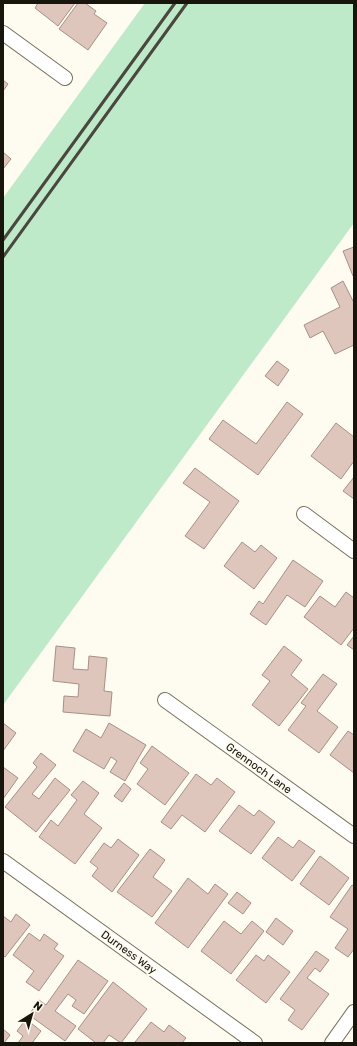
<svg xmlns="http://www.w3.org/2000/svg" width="357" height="1046" font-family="Rubik,sans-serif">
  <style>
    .green { fill: #beeac9 }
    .building { fill: #dfc6bc; stroke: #a79086 }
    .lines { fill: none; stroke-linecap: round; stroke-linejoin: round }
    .minor-casing { stroke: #77705b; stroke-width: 16 }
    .minor { stroke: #fff; stroke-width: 14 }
    .rail { stroke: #4a473f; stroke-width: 3 }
    .labels { text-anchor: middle; stroke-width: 4; stroke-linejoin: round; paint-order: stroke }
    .street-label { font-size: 11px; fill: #18150d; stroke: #fefbf1 }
  </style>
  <rect width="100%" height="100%" fill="#fefbf1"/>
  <!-- green -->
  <path class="green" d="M145 3H354V223L3 705V198Z"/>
  <!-- building -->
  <path class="building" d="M38 3H75L58 26 35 8Z
    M78 3H85L96 11 94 14 107 23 88 50 59 29Z
    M3 80 8 84 3 91Z
    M3 152 11 159 3 169Z
    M354 247V276H353L343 251Z
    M343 281 354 303V345L335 354 323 331 310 338 304 325 340 307 331 288Z
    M277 361 289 370 278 386 265 376Z
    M287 402 303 414 258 475 209 439 223 420 256 444Z
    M336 423 354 437V461L341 479 311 456Z
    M195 468 239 501 204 549 185 536 210 502 183 483Z
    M354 477V499L343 491Z
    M242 542 255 552 261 545 277 558 254 589 224 566Z
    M293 560 323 581 305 607 287 595 266 625 250 614 259 601 263 604Z
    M346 592 354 598V628L341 645 304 617 320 596 335 607Z
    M354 636V650L347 645Z
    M56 646 75 648 73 669 88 670 89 656 107 658 104 691 112 692 110 716 63 712 64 696 78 697 79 684 53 681Z
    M284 646 302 660 291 675 308 689 279 726 252 705 270 681 262 675Z
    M323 674 337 684 317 711 338 727 319 753 288 730 306 706 301 703Z
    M3 723 16 733 3 751Z
    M109 723 146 745 125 781 110 772 117 761 111 757 104 769 73 751 86 729 101 738Z
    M348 731 354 735V773L330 755Z
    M152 746 189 773 165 805 137 784 148 769 140 763Z
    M41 753 56 765 32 794 39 799 55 778 70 790 36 832 5 807 37 767 33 763Z
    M3 767 18 778 3 799Z
    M196 774 211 785 217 778 235 792 205 832 182 815 171 829 161 822Z
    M83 781 99 793 84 814 102 828 75 864 39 837 51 820 58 826 77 800 71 795Z
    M124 783 131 789 122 802 114 796Z
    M239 805 254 816 259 810 275 822 251 854 219 831Z
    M278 837 293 848 299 840 315 851 292 881 262 858Z
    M118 839 139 855 112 892 92 876 98 868 90 862 104 843 111 848Z
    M150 849 165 860 153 877 172 891 152 917 117 892Z
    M320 856 349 878 329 905 300 884Z
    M188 878 208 894 215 884 228 894 188 948 155 923Z
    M352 885 354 886V949L348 957 335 948 348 929 330 917Z
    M237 892 251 903 243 914 228 903Z
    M16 914 30 925 5 957 3 956V916L11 922Z
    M276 918 293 931 283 945 266 932Z
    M224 921 241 934 252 921 264 931 231 974 201 951Z
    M29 933 40 941 44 934 58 944 54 949 64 956 39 991 26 982 34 971 13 955Z
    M316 951 329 960 320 972 315 968 307 978 329 994 302 1030 288 1020 295 1010 280 999Z
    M256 955 264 961 268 955 290 972 266 1003 236 980Z
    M78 960 108 981 84 1014 72 1006 76 1000 68 994 55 1011 76 1026 65 1041 29 1015 39 1000 46 1005Z
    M113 982 147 1009 121 1043 109 1035 103 1043H96L78 1029Z
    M26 1019 41 1031 32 1043H18L23 1036 17 1031Z
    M151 1022 164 1032 169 1025 186 1038 182 1043H137L135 1042Z
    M3 1029 10 1035 4 1043H3Z"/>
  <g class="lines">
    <!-- minor casing -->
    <g class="minor-casing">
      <path id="minor" d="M3 33 65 78
        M304 514 354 551
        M165 700 354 836
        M3 861 255 1043
        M332 1043 354 1012"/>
    </g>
    <!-- minor -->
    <use href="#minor" class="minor"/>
    <!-- rail -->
    <path class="rail" d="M3 240 175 3
      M3 257 187 3"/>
  </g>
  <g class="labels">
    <!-- street labels -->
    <g class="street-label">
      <text transform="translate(259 768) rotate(36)" y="4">Grennoch Lane</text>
      <text transform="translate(129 952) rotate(36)" y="4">Durness Way</text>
    </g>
  </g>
  <!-- border -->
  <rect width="357" height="1046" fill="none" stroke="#18150d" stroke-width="8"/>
  <!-- north arrow -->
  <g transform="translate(32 1014) rotate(37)" stroke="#fefbf1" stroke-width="3" paint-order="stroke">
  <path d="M0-3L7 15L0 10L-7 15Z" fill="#18150d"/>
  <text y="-6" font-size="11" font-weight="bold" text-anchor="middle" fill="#18150d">N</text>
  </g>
</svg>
